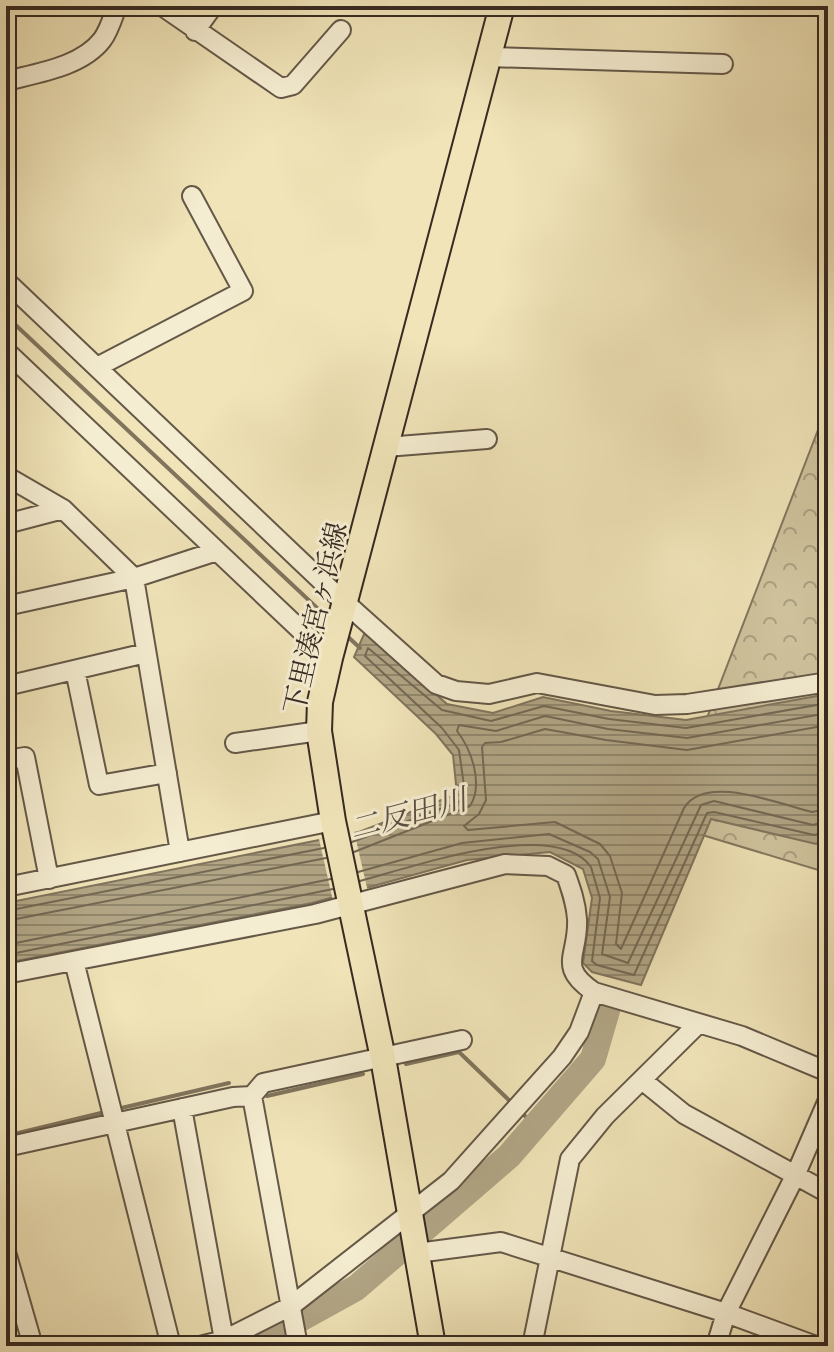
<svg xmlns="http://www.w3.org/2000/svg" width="834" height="1352" font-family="'EB Garamond','Noto Serif JP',serif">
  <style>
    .park { fill: url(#park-crowns); stroke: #837760; stroke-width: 2 }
    .water { fill: url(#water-rules); stroke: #80745d; stroke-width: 2 }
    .pier { fill: #f0e4b8 }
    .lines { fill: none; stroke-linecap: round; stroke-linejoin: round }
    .shore { stroke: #746854; stroke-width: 2 }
    .stream { stroke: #80745d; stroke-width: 4 }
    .river { stroke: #b1a585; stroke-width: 26 }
    .minor-casing { stroke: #645848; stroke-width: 22 }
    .major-casing { stroke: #362a22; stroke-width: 28 }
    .minor { stroke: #f5edd1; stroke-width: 18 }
    .major { stroke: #f0e4b8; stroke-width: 24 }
    .labels { text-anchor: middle; stroke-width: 6; stroke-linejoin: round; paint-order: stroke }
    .street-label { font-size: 28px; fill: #362a22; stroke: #f5edd1 }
    .water-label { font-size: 30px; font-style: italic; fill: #5b4f40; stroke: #f5edd1 }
  </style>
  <defs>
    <pattern id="park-crowns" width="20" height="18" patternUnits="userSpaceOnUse" patternTransform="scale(2)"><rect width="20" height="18" fill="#d0c49e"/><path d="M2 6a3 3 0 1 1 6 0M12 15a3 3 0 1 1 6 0" fill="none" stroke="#aa9f80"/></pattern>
    <pattern id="water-rules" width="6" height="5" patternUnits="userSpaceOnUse" patternTransform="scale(2)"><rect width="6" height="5" fill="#b1a585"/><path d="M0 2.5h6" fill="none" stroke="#91876c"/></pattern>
  </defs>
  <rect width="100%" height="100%" fill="#f0e4b8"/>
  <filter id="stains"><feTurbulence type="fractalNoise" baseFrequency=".0025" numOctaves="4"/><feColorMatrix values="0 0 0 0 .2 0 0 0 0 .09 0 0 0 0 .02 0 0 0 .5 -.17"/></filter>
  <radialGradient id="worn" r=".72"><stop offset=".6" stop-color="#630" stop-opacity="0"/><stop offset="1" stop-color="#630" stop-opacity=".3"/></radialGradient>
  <!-- park -->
  <path class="park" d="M828 404V873L666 824Z"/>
  <!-- water -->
  <path class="water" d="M365 632 447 704 493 713 543 697 611 711 686 720 828 694V838L816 844 711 819 641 985 592 972 583 963 592 898 583 869 550 852 467 860 312 903 6 963V903L359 832 457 794 453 755 436 734 354 657Z"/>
  <!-- pier -->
  <path class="pier" d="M354 831 368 892 333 901 319 839Z"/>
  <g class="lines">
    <!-- shore -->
    <path class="shore" d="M828 725 687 750 606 740 545 729 501 742 485 743 482 747 486 800 479 814 464 826 468 830 555 822 600 844 610 856 622 893 616 944 621 949 684 808C705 773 778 804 812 812L828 809
      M352 842 459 802 465 793 459 750 442 728 365 656 368 648 442 710 491 721 544 706 609 719 686 728 828 703
      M354 852 470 806C484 784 471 749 457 731L459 725 496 731 545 716 608 729 687 738 828 713
      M358 872 462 843 549 834 590 852 598 859 610 897 602 954 628 963 701 805 714 801 813 825 828 821
      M360 881C410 868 555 816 591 867L600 898 592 961 597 965 634 975 707 813 714 812 814 835 828 832
      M6 911 324 848
      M6 921 326 858
      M6 945 331 879
      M6 955 333 889"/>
    <!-- stream -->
    <path class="stream" d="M6 316 331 621
      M346 635 360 648
      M406 1064 459 1052 513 1104
      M267 1096 363 1074
      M117 1109 229 1083
      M519 1110 535 1126
      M6 1136 105 1112"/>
    <!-- river -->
    <path class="river" d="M251 1346 356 1288 509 1156 593 1059 608 1007"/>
    <!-- minor casing -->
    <g class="minor-casing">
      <path id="minor" d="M162 6 281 88 293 85 341 30
        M195 31 213 6
        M489 57 723 64
        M6 81C37 73 81 67 102 40 109 31 113 17 117 6
        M6 281 330 589 436 684 456 691 489 694 537 683 655 705 687 704 828 682
        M6 351 330 658
        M97 367 243 291 192 196
        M386 447 487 439
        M6 476 63 509 134 578 180 852
        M6 524 63 509
        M6 606 134 578 217 551
        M75 670 99 785 167 773
        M6 686 146 653
        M235 743 319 731
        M6 760 25 757 49 879
        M6 887 333 821
        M74 961 171 1346
        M6 974 315 914 505 864 548 866 566 875C571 889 576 903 577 919 579 956 556 966 594 992L742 1036 828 1072
        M642 1080 684 1114 828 1193
        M252 1096 298 1346
        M182 1108 224 1340
        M6 1147 233 1097 252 1096 263 1083 462 1040
        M6 1252 33 1346
        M417 1253 501 1242 726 1313 816 1346
        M200 1346 224 1340 291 1306 451 1181 562 1057 579 1032 594 992
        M532 1346 570 1159 605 1116 698 1024
        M716 1346 726 1313 795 1176 828 1100"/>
    </g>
    <!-- major casing -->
    <g class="major-casing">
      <path id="major" d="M433 1346 383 1058 333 821 319 731 320 702 330 658 502 6"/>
    </g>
    <!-- minor -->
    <use href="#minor" class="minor"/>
    <!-- major -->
    <use href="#major" class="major"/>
  </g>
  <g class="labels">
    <!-- street labels -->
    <g class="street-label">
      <text transform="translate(315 618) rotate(-77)" y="10">下里湊宮ヶ浜線</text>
    </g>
    <!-- water labels -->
    <g class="water-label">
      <text transform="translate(408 814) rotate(-15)" y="10">二反田川</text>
    </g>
  </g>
  <!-- margin -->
  <rect width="834" height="1352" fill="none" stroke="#f0e4b8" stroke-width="32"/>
  <rect x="8" y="8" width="818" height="1336" fill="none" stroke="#362a22" stroke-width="4"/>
  <rect x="16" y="16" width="802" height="1320" fill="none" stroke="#362a22" stroke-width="2"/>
  <rect width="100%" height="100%" filter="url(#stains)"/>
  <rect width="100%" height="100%" fill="url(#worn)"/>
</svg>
